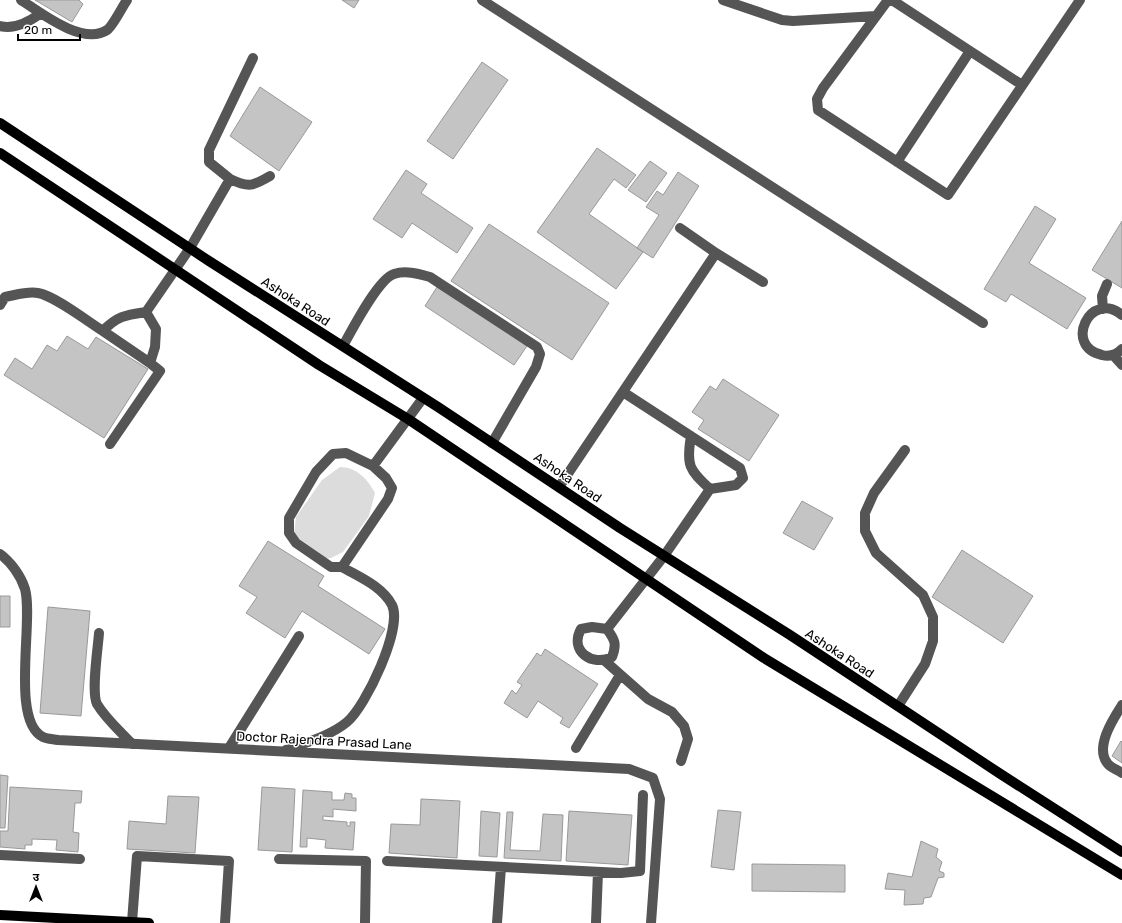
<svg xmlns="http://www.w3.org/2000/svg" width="1122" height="923" font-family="Rubik,'Noto Sans Devanagari',sans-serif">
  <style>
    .green { fill: #dcdcdc }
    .building { fill: #c4c4c4; stroke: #999 }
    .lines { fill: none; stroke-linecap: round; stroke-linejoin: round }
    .minor { stroke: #555; stroke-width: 10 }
    .major { stroke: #000; stroke-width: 10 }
    .labels { text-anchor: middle; stroke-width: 3; stroke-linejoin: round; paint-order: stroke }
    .street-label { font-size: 13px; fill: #000; stroke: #fff }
  </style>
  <rect width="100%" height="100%" fill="#fff"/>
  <!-- green -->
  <path class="green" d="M340 467C357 467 368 480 375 493L369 516 343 552 331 558 319 560 293 542 296 517 322 480Z"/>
  <!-- building -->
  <path class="building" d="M35 0H79L83 4 72 22Z
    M342 0H359L354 8Z
    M482 62 508 80 453 159 427 141Z
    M260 87 312 122 279 171 230 136Z
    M597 148 636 175 626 188 614 179 589 214 643 252 616 289 537 232Z
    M650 161 667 173 646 202 628 190Z
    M406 170 427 184 421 193 473 228 457 253 412 223 402 238 373 219Z
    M678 172 699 186 653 258 637 248 659 215 646 207 657 191 663 195Z
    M1035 206 1056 219 1029 263 1086 298 1067 329 1011 294 1006 302 984 289Z
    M1122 221V288L1092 270Z
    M489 224 609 303 572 360 451 281Z
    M437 287 527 346 514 365 425 306Z
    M67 336 88 349 96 337 148 369 104 438 4 375 15 358 32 369 47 345 57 351Z
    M723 379 779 415 749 461 698 429 704 420 692 412 710 386 716 390Z
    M802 501 833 518 814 550 783 533Z
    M268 541 324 576 318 586 385 629 369 654 302 611 285 638 246 613 257 597 239 586Z
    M962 550 1033 596 1003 643 932 597Z
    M0 596H10V627H0Z
    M48 607 90 611 81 716 40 713Z
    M545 649 598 684 569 728 560 723 563 718 538 701 527 718 504 703 512 690 516 694 522 685 517 682 537 653 541 656Z
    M1121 741 1122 742V763L1112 756Z
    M0 775 8 776 5 828H0Z
    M10 787 82 791 81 803H75L73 832 79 833 78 852 56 850 57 840 32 839V845H25V849L0 847V831H8Z
    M262 787 295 789 292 852 258 850Z
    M303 790 332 792V800H344L345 793 352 794V798H356V811L333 809V817L323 816V820L347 822V826H350V822H355L353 850 325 848 326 840 307 838V847H300Z
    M168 796 199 797 195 853 127 849 129 821 166 824Z
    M421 799 460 801 457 858 389 853 391 824 420 825Z
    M718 810 741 812 734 870 711 867Z
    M481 811 500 813 497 857 479 856Z
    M569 811 632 815 628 865 566 861Z
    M507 812H513L510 850 540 851 543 814 563 815 561 861 504 858Z
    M921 841 938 849 936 857 942 862 939 871 944 873V877L938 878 931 897 924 898 923 904 904 905 905 890 885 889 888 873 912 877Z
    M752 864 845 865V892L752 891Z"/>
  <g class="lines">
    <!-- minor -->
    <path class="minor" d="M21 0C41 13 83 46 107 30 113 26 122 7 127 0
      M482 0 983 323
      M723 0 782 20 793 21 876 16
      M888 0 823 88 817 99 818 110 948 195 1080 0
      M892 0 1022 85
      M0 26C15 30 29 22 41 13
      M897 162 970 51
      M230 179 209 162V150L253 58
      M680 228 716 253
      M0 305 5 297C16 295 27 291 38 293 55 296 87 321 103 331
      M1103 309 1102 296 1107 284
      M146 312 156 329 155 347 150 363 103 331C117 316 126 315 146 312L190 248 230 179C249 188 253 186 270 176
      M1122 315C1090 289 1063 347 1102 355 1110 357 1117 354 1122 349
      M343 346C352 330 378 279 394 274 406 270 419 274 430 277L537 347 540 354 536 367 492 443
      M1113 355 1122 365
      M623 392 740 468 743 478 736 485 710 489C689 470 686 465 691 436
      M110 444 160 371 150 363
      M373 466 386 478 392 488 388 499 342 567H331L296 543 289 533V518L316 472 333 454 346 453 373 466 423 398
      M559 487 716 253 763 282
      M0 554C11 562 21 576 25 589 34 620 10 721 43 737 47 739 53 739 58 740L629 769 653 778 660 799 651 923
      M592 627 607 629C615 640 617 644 612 657 592 667 569 651 581 629Z
      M607 629 664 556 710 489
      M99 633C98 648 91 692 97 704 106 719 120 731 132 744
      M605 661 648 699 672 712 684 726 688 739 681 761
      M1122 705C1113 719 1094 748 1108 764 1111 768 1118 770 1122 773
      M898 706 925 664 933 641V617L923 595 876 553 865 531V513L874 493 905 450
      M229 748 299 636
      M576 748 620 675
      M286 750C307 742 330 736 347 722 366 706 403 628 392 605 382 586 359 577 342 567
      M0 855 80 859
      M279 859 366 861 365 923
      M387 861 621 873 640 871 643 795
      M132 922 137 856 229 861 225 923
      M497 923 501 867
      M596 923 598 872"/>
    <!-- major -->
    <path class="major" d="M0 123 209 261 438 407 620 528 790 635 999 773 1122 852
      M0 153 319 365 408 419 764 658 1122 875
      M0 915 149 923"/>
  </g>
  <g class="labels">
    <!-- street labels -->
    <g class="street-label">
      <text transform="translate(296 301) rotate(33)" y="5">Ashoka Road</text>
      <text transform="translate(568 477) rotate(34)" y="5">Ashoka Road</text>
      <text transform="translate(840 653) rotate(33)" y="5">Ashoka Road</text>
      <text transform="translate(324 740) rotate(3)" y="5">Doctor Rajendra Prasad Lane</text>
    </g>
  </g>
  <!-- north arrow -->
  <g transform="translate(36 887)" stroke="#ffffff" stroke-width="3" paint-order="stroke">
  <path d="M0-3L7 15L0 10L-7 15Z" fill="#000000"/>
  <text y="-6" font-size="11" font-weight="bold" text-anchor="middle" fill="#000000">उ</text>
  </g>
  <!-- scale -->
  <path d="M18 34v6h62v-6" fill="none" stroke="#000000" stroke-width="2"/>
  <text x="24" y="34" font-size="12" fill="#000000" stroke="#ffffff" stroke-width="3" paint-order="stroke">20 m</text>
</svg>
